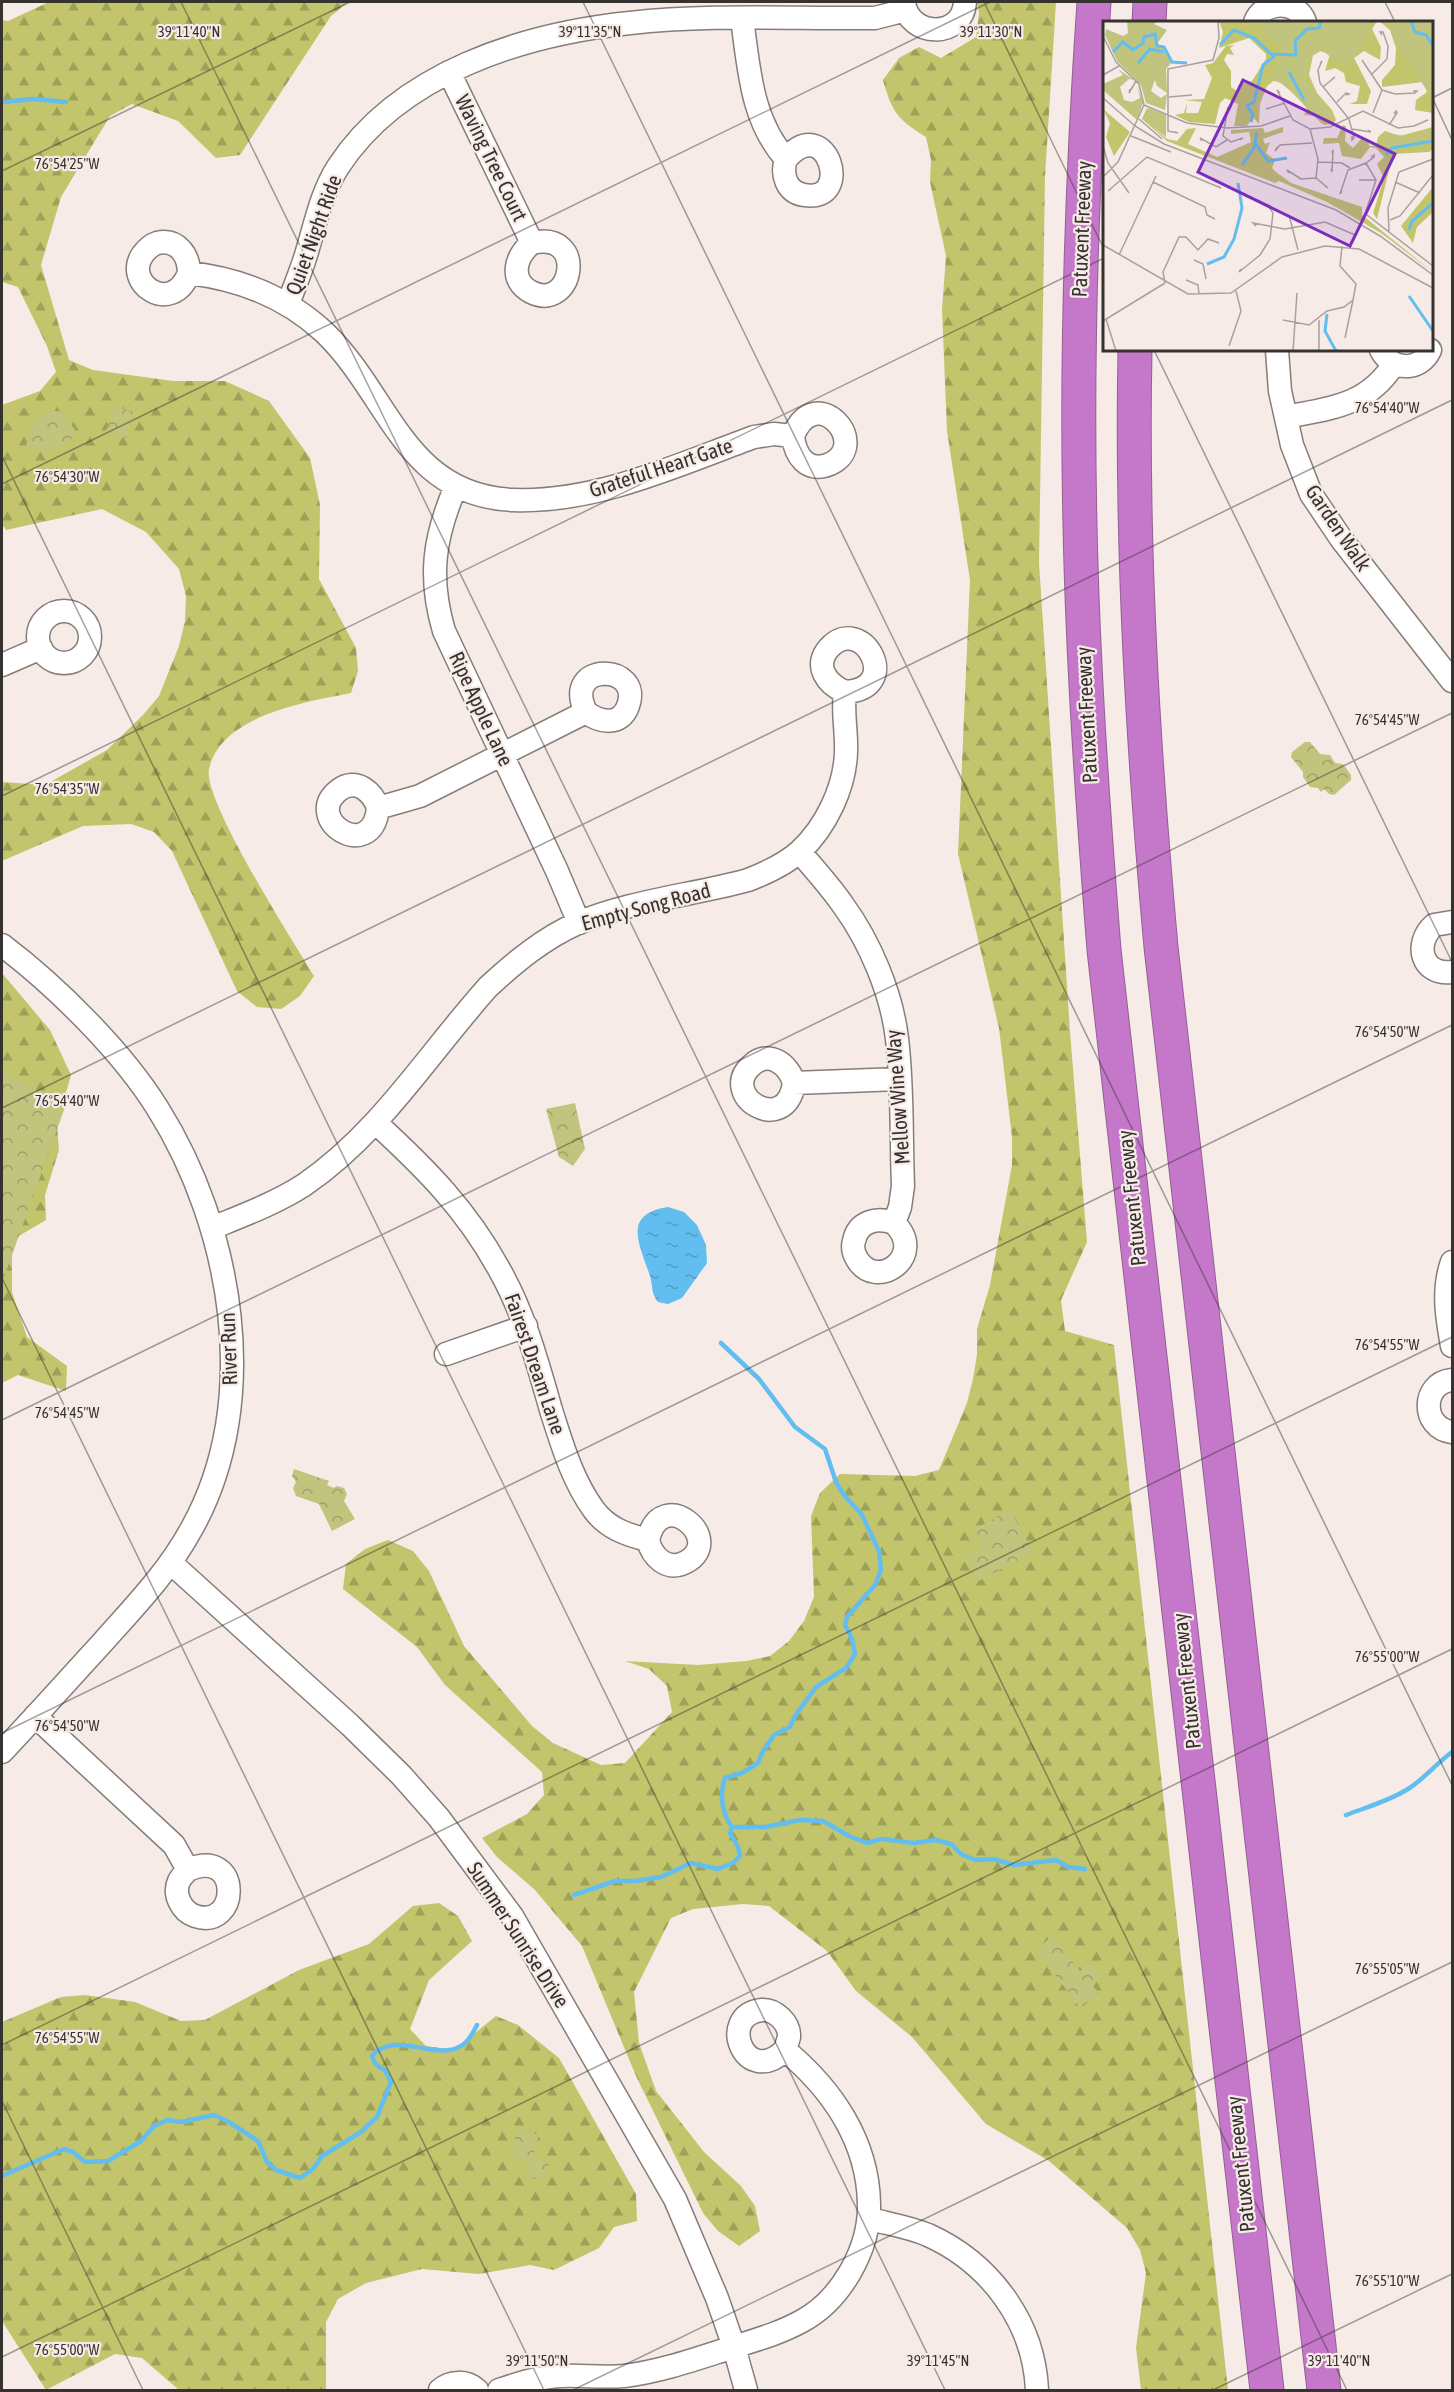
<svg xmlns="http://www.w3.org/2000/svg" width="1454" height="2392" font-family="'Asap Condensed',sans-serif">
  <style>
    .forest { fill: url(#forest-firs) }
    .park { fill: url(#park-crowns) }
    .water { fill: url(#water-ripples) }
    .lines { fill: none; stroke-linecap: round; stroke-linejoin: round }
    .stream { stroke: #62bef1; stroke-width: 4.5 }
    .minor-casing { stroke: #877d78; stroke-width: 25 }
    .highway-casing { stroke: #936094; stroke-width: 35 }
    .minor { stroke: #fff; stroke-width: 22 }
    .highway { stroke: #c578ca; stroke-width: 33 }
    .ticks { fill: none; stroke: #363230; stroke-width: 1.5; stroke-opacity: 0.45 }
    .labels { text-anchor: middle; stroke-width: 4.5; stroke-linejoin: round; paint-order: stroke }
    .street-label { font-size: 21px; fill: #363230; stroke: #f6ebe6 }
    .inset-river { fill: none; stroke: #62bef1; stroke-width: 3 }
    .inset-road { fill: none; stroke: #a9a19d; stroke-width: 1.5 }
    .view { fill: #7b2cbf; fill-opacity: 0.15; stroke: #7b2cbf; stroke-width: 3 }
    .inset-edge { fill: none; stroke: #363230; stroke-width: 3 }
    .ticks-label { font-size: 15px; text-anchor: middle; fill: #363230; stroke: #f6ebe6; stroke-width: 4.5; stroke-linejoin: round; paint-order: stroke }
  </style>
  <defs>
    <pattern id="forest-firs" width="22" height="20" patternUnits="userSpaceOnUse" patternTransform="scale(1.5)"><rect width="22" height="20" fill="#c2c56b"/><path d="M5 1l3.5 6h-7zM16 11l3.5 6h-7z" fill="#9ea158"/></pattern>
    <pattern id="park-crowns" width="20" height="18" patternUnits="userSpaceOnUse" patternTransform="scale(1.5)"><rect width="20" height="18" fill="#c1c47d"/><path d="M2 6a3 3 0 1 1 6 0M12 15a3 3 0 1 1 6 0" fill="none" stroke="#9ea067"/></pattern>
    <pattern id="water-ripples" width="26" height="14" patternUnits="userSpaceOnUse" patternTransform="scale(1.5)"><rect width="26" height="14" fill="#62bef1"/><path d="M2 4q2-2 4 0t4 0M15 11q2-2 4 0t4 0" fill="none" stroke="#529bc4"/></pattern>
  </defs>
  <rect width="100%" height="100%" fill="#f6ebe6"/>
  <!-- forest -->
  <path class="forest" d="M49 2H348L331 16 240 155 216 158 178 121 132 104 110 116 61 197 41 265 69 360 93 370 173 381H225L269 401 310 458 320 505 319 579 356 648 358 671 351 693C306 702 221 715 209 769 202 799 294 943 314 976L300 996 281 1009 257 1007 237 991 172 851 154 832 131 824 83 826 2 861V782L45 785 107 750 143 715 159 696 179 646 185 621 186 596 179 569 146 532 102 509 6 530 2 524V405L40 391 56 372 47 346 18 287 2 282V20L8 21Z
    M977 2H1056L1045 176 1039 563 1070 1032 1087 1242 1061 1300 1065 1331 1114 1345 1228 2390H1141L1136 2348 1146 2273 1140 2250 1127 2228 1049 2161 986 2124 912 2037 856 1991 827 1951 769 1906 743 1904 693 1909 671 1918 634 1992 639 2043 656 2091 704 2152 741 2186 755 2206 760 2231 739 2246 718 2231 703 2213 636 2076 582 1946 535 1890 497 1857 482 1838 527 1814 544 1795 542 1772 445 1685 417 1647 343 1589 346 1564 365 1549 388 1540 413 1551 429 1571 464 1646 532 1726 553 1743 601 1765 625 1763 672 1712 667 1686 649 1669 625 1661 698 1665 746 1661 770 1656 789 1641 804 1621 814 1597 811 1516 820 1493 840 1474 915 1476 939 1470 967 1403 973 1379 977 1354V1329L990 1285 1012 1165V1137L999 1028 958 854 970 580 947 431 942 309 946 256 930 182 931 160 926 137C897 119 892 112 883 80L899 58 919 47 941 58 976 37 979 13Z
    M2 973 50 1030 71 1075 57 1125 59 1150 45 1195 46 1220 12 1240V1292L27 1337 67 1366 66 1391 18 1375 2 1383Z
    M439 1903 458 1916 472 1941 429 1980 410 2029 426 2046 454 2050 496 2016 518 2025 559 2058 636 2194 637 2221 614 2227 599 2248 554 2270 530 2265 479 2274 422 2269 366 2283 338 2299 326 2322V2390H179L142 2358 115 2354 46 2390 2 2321V2022L61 1997 85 1995 135 2002 181 2021 205 2020 299 1970 369 1944 413 1906Z"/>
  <!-- park -->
  <path class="park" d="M115 406 134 412 126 438 106 431Z
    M50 410 62 412 78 434 58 450 53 445 45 451 26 447 30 423Z
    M1305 742H1310L1320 754 1330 755 1335 763 1343 764 1351 775V780L1334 795 1329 794 1324 789 1321 792 1318 788 1310 787 1303 777V772L1291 757 1292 752Z
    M2 1071 65 1107 2 1283Z
    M575 1103 585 1149 573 1166 559 1157 546 1109Z
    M294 1469 329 1481 327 1485 334 1488 337 1486 344 1488 347 1494 344 1501 355 1519 332 1531 319 1504 296 1496 293 1488 296 1482 292 1476Z
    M1010 1510 1033 1552 979 1581 965 1556 983 1546 973 1530Z
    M1053 1936 1080 1971 1092 1963 1102 1976 1092 1984 1099 1994 1080 2008 1036 1949Z
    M518 2128 539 2135 532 2158 549 2163 543 2181 525 2176 529 2161 510 2155Z"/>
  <!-- water -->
  <path class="water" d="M668 1207 684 1212 697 1225 706 1245 707 1263 682 1298 668 1304 658 1302C651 1294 653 1286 650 1276 640 1245 621 1214 668 1207Z"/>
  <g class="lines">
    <!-- stream -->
    <path class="stream" d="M2 102 34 99 66 102
      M721 1343 759 1379 795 1427 825 1449 836 1482 844 1495 862 1515 879 1551 881 1570 875 1585 847 1617 845 1625 852 1639 855 1654 846 1668 816 1687 795 1716 790 1727 774 1735 762 1753 758 1763 742 1773 725 1778C719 1793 722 1814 732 1827
      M1346 1815C1367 1807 1389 1801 1408 1789 1424 1779 1437 1763 1452 1752
      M574 1895 615 1881H635L661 1877 691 1863 718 1869 733 1863 740 1856 738 1847 730 1833 732 1827H765L800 1820 823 1821 849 1836 867 1843 882 1839 913 1843 936 1840 951 1844 961 1854 975 1860 993 1859 1014 1865 1056 1860 1068 1867 1085 1869
      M2 2176 64 2149 73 2152 85 2162 108 2161 141 2141 154 2126 167 2120 182 2122 214 2115 229 2122 258 2141 267 2162 276 2170 300 2178 313 2169 322 2156 361 2132 377 2117 391 2082 385 2070C377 2067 374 2063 372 2056 393 2030 434 2060 459 2047 468 2043 473 2033 477 2025"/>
    <!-- minor casing -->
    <g class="minor-casing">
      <path id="minor" d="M904 2C908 38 963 39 965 2
        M742 19C749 68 751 120 786 159 827 111 855 204 804 195 786 192 781 174 786 159
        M1255 22C1263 0 1298 0 1305 22
        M449 72 532 243C588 230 573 313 531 292 508 280 516 255 532 243
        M189 273C172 317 122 283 143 254 147 249 151 245 157 243 178 238 189 256 189 273 241 279 286 297 324 332 390 395 404 495 513 500 597 503 677 465 754 437L774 434 793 436C815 380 873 444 830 464 807 474 795 455 793 436
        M288 304C295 285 303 267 308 248 316 221 322 192 338 167 399 73 523 34 630 23 709 14 795 19 875 18L906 10
        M1277 350 1280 391 1292 445 1311 494 1342 540 1452 681
        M1381 350C1392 371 1420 372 1430 350
        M1286 417C1331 408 1367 406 1394 364
        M456 486C434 537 428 577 444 631L557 871 579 923
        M38 637a26 26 0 1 1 52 0a26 26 0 1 1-52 0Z
        M2 665 41 648
        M378 808C372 865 301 819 339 790 356 777 373 792 378 808L420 796 586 712C561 661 644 663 628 706 621 726 600 723 586 712
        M800 852C814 869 830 886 843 905 870 942 892 994 897 1039 903 1087 901 1137 903 1186L900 1207 894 1223C877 1217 858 1221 854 1241 852 1247 854 1254 857 1259 876 1292 928 1256 894 1223
        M1452 922 1434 925C1413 944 1422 976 1452 972
        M2 945C56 986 122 1051 158 1109 232 1227 263 1401 192 1528 169 1571 135 1606 103 1642 69 1679 36 1716 2 1752
        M794 1083C786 1138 717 1095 752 1065 769 1049 789 1065 794 1083L899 1079
        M376 1123C426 1169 466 1209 499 1269 524 1313 537 1361 551 1410 562 1444 572 1480 594 1510 607 1528 627 1535 648 1540 652 1557 667 1572 686 1562 727 1540 661 1483 648 1540
        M212 1228C244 1215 276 1203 304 1185 380 1133 428 1054 488 987 515 962 544 938 578 923 630 901 693 895 748 880 766 873 786 864 800 851 826 827 845 787 846 752 847 732 842 712 845 692 827 684 813 666 829 648 862 612 905 689 845 692
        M1452 1262C1442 1290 1447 1318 1452 1346
        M446 1354 526 1326
        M1452 1380C1421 1383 1421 1428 1452 1432
        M171 1563 350 1725 401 1775 439 1818 512 1916 675 2199 717 2298 734 2347 746 2390
        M35 1716 174 1845 188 1870C185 1873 181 1877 179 1881 173 1894 181 1911 195 1916 240 1931 242 1846 188 1870
        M870 2219C889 2224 909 2227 928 2235 990 2263 1034 2322 1037 2390
        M440 2390C450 2381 466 2380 477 2390
        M499 2390C520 2383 539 2377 561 2376 582 2375 603 2378 624 2376 657 2372 690 2361 721 2351 748 2342 777 2335 802 2321 841 2300 870 2249 869 2204 868 2141 832 2089 785 2050 745 2089 716 2015 762 2010 775 2009 790 2023 789 2037 788 2041 786 2046 785 2050"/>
    </g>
    <!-- highway casing -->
    <g class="highway-casing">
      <path id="highway" d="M1094 2C1082 176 1076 351 1080 526 1083 668 1093 809 1104 950L1267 2390
        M1149 22 1150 2
        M1135 350C1131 549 1143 748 1161 947L1324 2390"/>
    </g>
    <!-- minor -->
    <use href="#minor" class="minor"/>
    <!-- highway -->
    <use href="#highway" class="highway"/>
  </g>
  <!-- ticks -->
  <path class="ticks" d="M181 2 1347 2390M583 2 1452 1785M984 2 1104 249M1385 2 1395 22M1432 97 1452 140M1432 98 1452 88M2 171 350 2M1154 350 1452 962M2 456 945 2390M2 484 990 2M2 796 1104 258M2 1108 1452 400M2 1278 544 2390M2 1420 1452 713M2 1733 1452 1025M2 2045 1452 1337M2 2101 143 2390M2 2357 1452 1649M573 2390 1452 1962M1213 2390 1452 2274"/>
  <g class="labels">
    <!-- street labels -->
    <g class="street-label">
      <text transform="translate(491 158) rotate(64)" y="7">Waving Tree Court</text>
      <text transform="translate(1082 229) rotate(-88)" y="7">Patuxent Freeway</text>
      <text transform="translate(314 235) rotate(-70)" y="7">Quiet Night Ride</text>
      <text transform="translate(661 468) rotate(-18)" y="7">Grateful Heart Gate</text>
      <text transform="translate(1338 528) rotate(56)" y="7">Garden Walk</text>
      <text transform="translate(481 709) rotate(65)" y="7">Ripe Apple Lane</text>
      <text transform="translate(1087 715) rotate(-93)" y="7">Patuxent Freeway</text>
      <text transform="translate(646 907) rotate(-15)" y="7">Empty Song Road</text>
      <text transform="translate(898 1097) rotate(-94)" y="7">Mellow Wine Way</text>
      <text transform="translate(1132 1198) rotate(-96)" y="7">Patuxent Freeway</text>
      <text transform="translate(229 1349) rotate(-92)" y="7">River Run</text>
      <text transform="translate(535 1364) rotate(71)" y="7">Fairest Dream Lane</text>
      <text transform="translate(1187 1681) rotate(-96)" y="7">Patuxent Freeway</text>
      <text transform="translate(518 1935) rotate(57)" y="7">Summer Sunrise Drive</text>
      <text transform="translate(1241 2164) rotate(-96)" y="7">Patuxent Freeway</text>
    </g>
  </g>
  <!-- overview -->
  <g transform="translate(1103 21)">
    <rect width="330" height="330" fill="#f6ebe6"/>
    <path d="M116 0H274L269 8 278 26 277 39 261 30 251 37 268 70 264 83H247L254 80 257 65 243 61 241 52 232 47 222 50 227 33 217 30 210 34 206 54 214 72 229 89 233 99 230 103 221 104 212 95 201 94 204 88 198 79 173 58 164 65 157 83 156 103 150 96 144 105H131L135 83 122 77 117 82 112 103 86 101 72 94 81 92 84 82 83 92H95L99 81 81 79 101 78 109 57 102 44 110 42 123 25 132 24 127 27 131 34 124 33 121 39 128 50V66L134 70 138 62 149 60 163 38V33L146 17 116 27 120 11ZM276 0H330V92L312 89 313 79 324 71 320 61 279 66V59L292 44 293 27 287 9ZM44 87 50 106 64 118 74 120 84 108 93 107 85 123 114 136 148 121 146 111 128 113V109L160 107 162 112 180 106V111L160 118 162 123 167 121 163 132 172 139 169 147 173 151 188 162 259 186V194L330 251 278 212 224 181 176 160 172 162 64 120 39 98ZM0 88 27 111 11 135 3 116 7 102ZM240 104 243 105 242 120 250 127 259 117 265 118 266 125H273L275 116 282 110 297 115 330 106V128L326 131 290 133 274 198 270 192 281 157 274 143 281 136 273 127 267 126 258 138 239 135 236 122 220 123 221 117H234ZM330 166V191L314 206 310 222 298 205Z" fill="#c2c56b"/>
    <path d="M24 0H54L51 3 64 9 54 23 61 25 68 42 63 48 64 72 54 65 52 59 48 70 58 77 64 73 62 89 43 82 38 64 14 40 2 14 3 8 20 15 25 12ZM158 0H276L266 2 260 24 241 47 219 29 206 37 203 57 230 95 219 103 181 63 168 59 178 28 160 14ZM284 0H330V79L294 23ZM15 48 31 59 26 58 17 66 21 79 29 81 37 77 34 63 40 82 34 99 0 69V63L20 54ZM45 87 63 94V116L40 98ZM330 107V114L288 131 279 118 289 113 310 116Z" fill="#c1c47d"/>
    <path class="inset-river" d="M308 0 312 11 323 14 330 25M117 24 131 9 151 17 168 33 193 34 192 20 204 8 216 7 218 0M10 31 20 21 30 29 40 22 41 16 52 13 54 25 61 26 69 41 84 42M35 42 47 28 60 31M186 51 201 79M148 101 150 93 144 85 151 81 160 44 172 35M153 123 165 140 184 137M283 134 289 127 330 120M139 144 151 127 154 111M306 209 309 200 330 182M104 243 121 236 131 218 139 187 135 162M306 275 330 310M224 293 222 310 233 330"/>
    <path class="inset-road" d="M0 15 13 41 36 63 41 84 15 141 0 156M261 42 259 39 279 69 292 73 312 72 314 70H310M217 43 219 40 215 49 217 62 246 98 251 117 249 119V115M0 54 16 45M268 54 284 38 285 25 280 11H277L279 14M220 66 232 56 229 58M27 68 26 72 33 60M177 72 174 69 190 99 207 108 227 106 260 90 295 107 311 105 325 99 322 100M66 76 89 74M0 77 32 105 61 123 233 189 277 215 330 254M234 81 243 72 246 73 243 74M41 84 84 102 124 107 158 105 187 95M167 87 163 88 182 82M125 89V86L120 115 128 121 140 117 137 119M270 92 279 69M36 98 59 118M286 104 294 92 293 90 291 93M207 108 215 138 213 157 225 167 222 165M249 108 268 111 265 109M71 111 75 112 65 110V48L110 39 116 17 115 0M28 115 68 131M99 120 97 117 113 126 124 119M0 125 5 142 26 172M174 126 172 130 177 124 209 122M215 141 239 142 247 147M228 148 229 151 230 129 229 132M186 152 184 149 198 158 213 157M260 159H256H273M50 161 102 186 104 194 112 198M292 161 317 172M8 168 5 170 44 136 118 167 115 165M239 170 237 173 245 149 263 142 271 136V134L268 136M263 190 273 159 263 142M264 194 330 245M187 197 186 194 195 229M287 199 297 195 330 154M153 205 150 202 182 208 222 201 252 214 249 212M286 211 285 187 296 151 330 138M0 224 85 273 128 272 179 236 222 225 256 228 330 267M16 234 53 155M91 239 100 243 103 258M138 248 136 251 157 234 167 218 170 192 166 186 156 180 159 183M83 259 95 264 96 273M62 262 60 251 76 216H83L95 229 105 218 116 222M3 298 13 330M180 299 206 304 224 290 241 286 250 279 253 263 237 245 239 225M216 299V330M0 300 62 262M242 317 250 279M126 325 138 290 133 270M190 330 194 272"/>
    <path class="view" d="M140 59 292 133 247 225 95 151Z"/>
    <rect width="330" height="330" class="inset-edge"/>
  </g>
  <g class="ticks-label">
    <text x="590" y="37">39°11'35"N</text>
    <text x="991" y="37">39°11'30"N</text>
    <text x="189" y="37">39°11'40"N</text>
    <text x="67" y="169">76°54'25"W</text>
    <text x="1387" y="413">76°54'40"W</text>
    <text x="67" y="482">76°54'30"W</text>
    <text x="1387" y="725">76°54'45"W</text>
    <text x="67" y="794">76°54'35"W</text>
    <text x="1387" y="1037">76°54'50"W</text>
    <text x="67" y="1106">76°54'40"W</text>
    <text x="1387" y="1350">76°54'55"W</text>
    <text x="67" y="1418">76°54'45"W</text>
    <text x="1387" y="1662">76°55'00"W</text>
    <text x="67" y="1731">76°54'50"W</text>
    <text x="1387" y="1974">76°55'05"W</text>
    <text x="67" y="2043">76°54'55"W</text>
    <text x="1387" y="2286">76°55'10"W</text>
    <text x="67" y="2355">76°55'00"W</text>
    <text x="537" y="2366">39°11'50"N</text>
    <text x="938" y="2366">39°11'45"N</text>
    <text x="1339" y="2366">39°11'40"N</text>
  </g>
  <!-- border -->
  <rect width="1454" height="2392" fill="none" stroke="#363230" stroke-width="6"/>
</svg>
